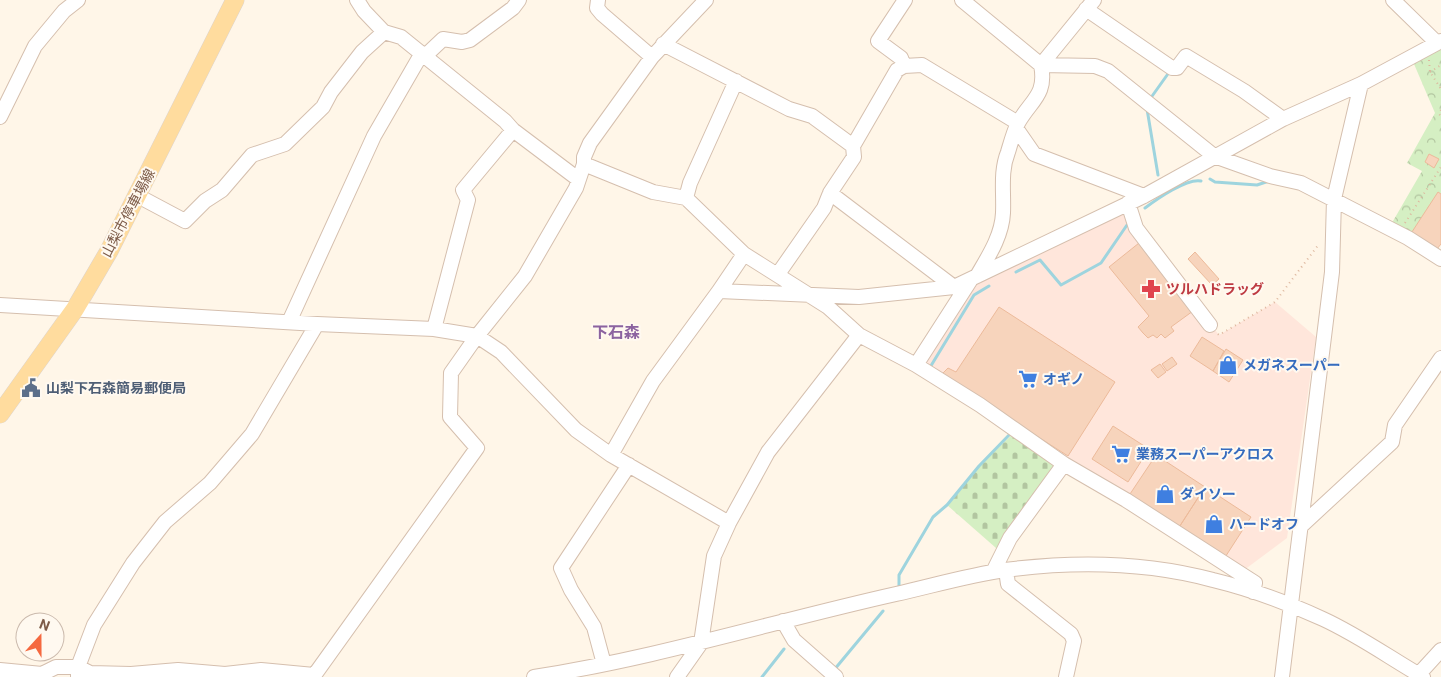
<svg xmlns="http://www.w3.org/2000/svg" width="1441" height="677" font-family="Roboto,'Noto Sans JP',sans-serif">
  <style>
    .commercial { fill: #ffe6db }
    .forest { fill: url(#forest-crowns) }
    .cemetery { fill: url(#cemetery-stones) }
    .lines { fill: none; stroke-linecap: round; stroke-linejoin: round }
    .stream { stroke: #9ed4de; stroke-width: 3 }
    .building { fill: #f7d4bc; stroke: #ecba9a }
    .minor-casing { stroke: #d5bfae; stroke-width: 16 }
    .major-casing { stroke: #ddd4cf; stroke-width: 19 }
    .path { stroke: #ddb79e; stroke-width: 2; stroke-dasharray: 1 4; stroke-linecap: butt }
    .minor { stroke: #fff; stroke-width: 14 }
    .major { stroke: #ffdc9e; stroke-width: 18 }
    .labels { text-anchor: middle; stroke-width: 4; stroke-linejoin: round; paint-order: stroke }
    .street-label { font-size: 14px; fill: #7d5b48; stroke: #fff9f0 }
    .health-label { font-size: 14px; font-weight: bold; fill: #be3a42; stroke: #fff9f0; text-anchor: start }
    .shop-label { font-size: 14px; font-weight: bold; fill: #366cbe; stroke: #fff9f0; text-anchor: start }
    .service-label { font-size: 14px; font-weight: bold; fill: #4e5e75; stroke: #fff9f0; text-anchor: start }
    .quarter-label { font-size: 16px; font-weight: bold; fill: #8c63a0; stroke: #fff9f0 }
  </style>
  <defs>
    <pattern id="forest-crowns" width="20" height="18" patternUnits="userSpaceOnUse" patternTransform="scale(1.25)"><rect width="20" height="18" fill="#d5efc3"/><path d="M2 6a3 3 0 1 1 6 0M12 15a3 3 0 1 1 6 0" fill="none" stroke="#b2c5a0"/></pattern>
    <pattern id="cemetery-stones" width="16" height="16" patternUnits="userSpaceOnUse" patternTransform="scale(1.25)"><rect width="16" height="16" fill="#d5efc3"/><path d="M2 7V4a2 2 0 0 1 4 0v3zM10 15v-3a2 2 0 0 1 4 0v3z" fill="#b2c5a0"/></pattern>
  </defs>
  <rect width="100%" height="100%" fill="#fff6e8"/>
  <!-- commercial -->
  <path class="commercial" d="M1128 203 1136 228 1219 335 1275 302 1316 337 1287 538 1240 573 916 365 970 281Z"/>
  <!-- forest -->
  <path class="forest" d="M1441 41V194L1408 238 1389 228 1422 171 1407 163 1435 113 1411 57Z"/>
  <!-- cemetery -->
  <path class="cemetery" d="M1017 430 1064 464 1004 555 947 505 979 466Z"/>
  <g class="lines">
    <!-- stream -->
    <path class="stream" d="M1150 99 1170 71
      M1147 109 1158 175
      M1210 179 1215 182 1257 185 1269 181
      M1145 208C1157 199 1187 178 1201 181
      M1016 272 1040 260 1061 285 1101 263 1127 225
      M929 369 974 295 989 286
      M899 587V575L933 517 947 505 979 466 1011 433
      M834 670 883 611
      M762 677 784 649"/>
  </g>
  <!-- building -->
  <path class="building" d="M1429 154 1439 159 1434 168 1425 162Z
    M1438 192 1441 194V244L1433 254 1408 238Z
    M1139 243 1193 311 1171 327 1174 331 1165 338 1161 334 1157 338 1153 335 1148 338 1143 333 1138 327 1149 316 1109 267Z
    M1195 252 1219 279 1212 285 1188 259Z
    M999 307 1115 382 1068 456 941 375 948 368 956 372Z
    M1202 337 1224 351 1213 371 1190 356Z
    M1226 349 1243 360 1229 382 1213 371Z
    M1172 357 1177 364 1167 371 1162 364Z
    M1160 364 1166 372 1158 378 1151 370Z
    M1113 426 1149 449 1128 482 1092 459Z
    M1156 455 1205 487 1176 532 1126 500Z
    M1205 487 1251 517 1222 562 1176 532Z"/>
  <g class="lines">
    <!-- minor casing -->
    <g class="minor-casing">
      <path id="minor" d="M357 0 364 11 384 32 401 37 505 121 513 130 578 179
        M598 0 597 8 602 14 652 57
        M962 0 1041 65C1047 95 1031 100 1018 123 1014 131 1011 142 1008 152 1000 172 1004 192 1003 213 1002 236 988 257 977 276
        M1393 0 1437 43
        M1086 9 1172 68H1177L1186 56 1244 91 1283 119
        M663 44 789 109 812 116 853 146
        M425 56 443 39 462 42 470 40 513 8 519 0
        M1041 65 1095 66 1108 71 1214 156 1270 176 1301 183 1408 238 1441 259
        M1041 65 1094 0
        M904 66 901 58 878 41 905 0
        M0 117 35 46 64 11 78 0
        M1016 128 1034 154 1144 196
        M584 164 653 192 686 198 744 254 828 307 859 335 916 365 980 405 1064 464 1010 538 993 572
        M830 193 954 287
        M138 196 185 221 205 201 222 190 252 155 285 144 323 107 331 92 362 52 384 32
        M686 198 690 183 736 81
        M1128 203 1136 228 1210 325
        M778 274 824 208 830 193 854 157 853 146 897 70 904 66 922 65 1018 123
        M719 291 744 254
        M0 305 317 324 434 329 477 336 501 352 576 430 611 455 729 523
        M289 322 374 136 422 53
        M434 329 468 200 463 190 513 130
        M916 365 970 281
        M611 455 653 381 719 291 859 297 954 287 1144 196 1283 119 1361 84 1441 41
        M1064 464 1126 500 1255 583 1253 592
        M1301 526 1392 442 1395 425 1441 358
        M1006 570 1008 584 1071 634 1074 641 1066 677
        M783 621 794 640 836 677
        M604 664 594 627 571 590 561 568 629 465
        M0 670 42 674 56 667H78L90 673 131 674 178 670 225 674 261 670 314 675
        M1419 674 1441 650
        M78 677V667L94 625 133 563 165 522 210 483 252 434 317 324
        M313 677 477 448 450 417 451 373 477 336 525 276 576 188 584 164V157L590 143 652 57 706 0
        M534 677C657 658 775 621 896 594 932 586 969 575 1005 570 1074 561 1146 562 1213 580 1250 589 1288 603 1323 619 1358 635 1390 658 1423 677
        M677 677 701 643 714 556 729 523 768 452 859 335
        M1282 677 1332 272 1334 199 1361 84"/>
    </g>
    <!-- major casing -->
    <g class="major-casing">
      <path id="major" d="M0 414 75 309 109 251 235 0"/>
    </g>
    <!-- path -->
    <path class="path" d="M1429 60 1430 72 1441 89
      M1430 72 1441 65
      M1441 110 1439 114 1441 116
      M1405 223 1441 167
      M1218 334 1219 335 1275 302 1319 244"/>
    <!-- minor -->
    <use href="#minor" class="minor"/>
    <!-- major -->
    <use href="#major" class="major"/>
  </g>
  <!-- icons -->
  <defs>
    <g id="pharmacy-bare" transform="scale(1.5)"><path d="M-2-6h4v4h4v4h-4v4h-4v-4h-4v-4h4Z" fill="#e0444e" stroke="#fff9f0" stroke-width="2.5" paint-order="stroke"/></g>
    <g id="shop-bare" transform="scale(1.5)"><path d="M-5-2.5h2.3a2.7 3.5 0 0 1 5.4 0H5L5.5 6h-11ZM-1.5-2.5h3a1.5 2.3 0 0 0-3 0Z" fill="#3f7fe0" stroke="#fff9f0" stroke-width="2.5" paint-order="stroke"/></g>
    <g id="supermarket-bare" transform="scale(1.5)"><path d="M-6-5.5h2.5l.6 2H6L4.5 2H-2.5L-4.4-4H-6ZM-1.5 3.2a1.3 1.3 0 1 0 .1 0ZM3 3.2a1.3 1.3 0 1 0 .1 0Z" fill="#3f7fe0" stroke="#fff9f0" stroke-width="2.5" paint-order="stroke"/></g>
    <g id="civic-bare" transform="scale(1.5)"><path d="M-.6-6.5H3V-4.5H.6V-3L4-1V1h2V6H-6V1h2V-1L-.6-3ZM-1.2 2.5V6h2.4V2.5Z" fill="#5c6f8a" stroke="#fff9f0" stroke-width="2.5" paint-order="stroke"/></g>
  </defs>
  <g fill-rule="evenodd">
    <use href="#pharmacy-bare" x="1151" y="289"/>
    <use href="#shop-bare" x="1228" y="365"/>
    <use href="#supermarket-bare" x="1028" y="379"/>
    <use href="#civic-bare" x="31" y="388"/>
    <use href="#supermarket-bare" x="1121" y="454"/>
    <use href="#shop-bare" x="1165" y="494"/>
    <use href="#shop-bare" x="1214" y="524"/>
  </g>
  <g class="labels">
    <!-- street labels -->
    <g class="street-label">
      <text transform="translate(128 213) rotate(-62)" y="5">山梨市停車場線</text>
    </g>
    <!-- health labels -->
    <g class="health-label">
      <text x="1166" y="294">ツルハドラッグ</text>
    </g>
    <!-- shop labels -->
    <g class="shop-label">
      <text x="1243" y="370">メガネスーパー</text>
      <text x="1043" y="384">オギノ</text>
      <text x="1136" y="459">業務スーパーアクロス</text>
      <text x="1180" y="499">ダイソー</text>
      <text x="1229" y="529">ハードオフ</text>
    </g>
    <!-- service labels -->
    <g class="service-label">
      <text x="46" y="393">山梨下石森簡易郵便局</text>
    </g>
    <!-- quarter labels -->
    <g class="quarter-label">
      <text x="616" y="338">下石森</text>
    </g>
  </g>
  <!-- north arrow -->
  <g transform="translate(40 637) rotate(21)"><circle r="24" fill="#fff9f0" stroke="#cbbaad"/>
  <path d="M0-4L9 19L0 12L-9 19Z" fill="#f56940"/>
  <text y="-8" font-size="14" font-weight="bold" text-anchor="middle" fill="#7d5b48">N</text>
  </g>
</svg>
